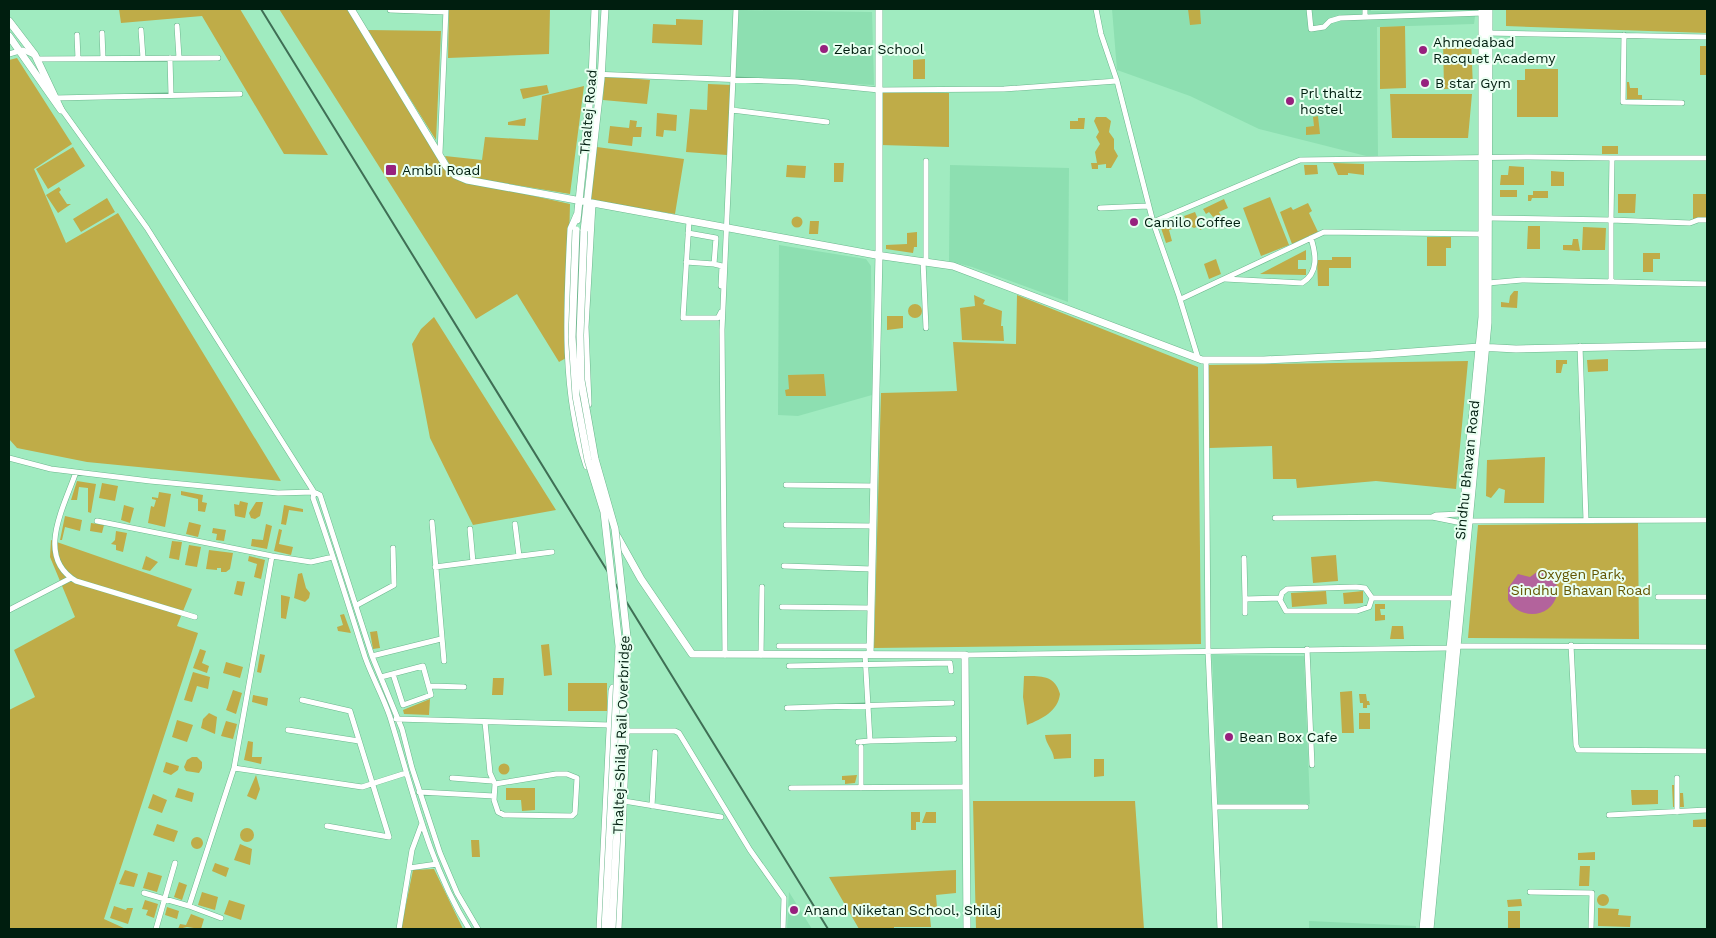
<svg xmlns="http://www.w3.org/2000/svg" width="1716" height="938" font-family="'Work Sans',sans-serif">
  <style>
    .built { fill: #8ddfb1 }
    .green { fill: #bfac48 }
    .water { fill: #b3639c }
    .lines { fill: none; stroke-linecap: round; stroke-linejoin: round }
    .street-casing { stroke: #6cb68d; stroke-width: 6 }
    .secondary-casing { stroke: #6cb68d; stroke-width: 8 }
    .street { stroke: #fff; stroke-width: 5 }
    .secondary { stroke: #fff; stroke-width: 7 }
    .rail { stroke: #3f6f55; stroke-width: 2 }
    .secondary-bridge-casing { stroke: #6cb68d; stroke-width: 8; stroke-linecap: butt }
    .secondary-bridge { stroke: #fff; stroke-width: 7 }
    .poi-dot { fill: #97217e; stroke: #e9fff1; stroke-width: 2 }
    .labels { text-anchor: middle; stroke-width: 4; stroke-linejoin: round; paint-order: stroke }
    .poi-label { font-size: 14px; fill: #001e0f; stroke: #e9fff1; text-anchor: start }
    .street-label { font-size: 14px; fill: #001e0f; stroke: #e9fff1 }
    .park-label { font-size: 14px; fill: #635500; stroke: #e9fff1 }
  </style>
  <rect width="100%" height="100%" fill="#a0ebc0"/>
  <!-- built -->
  <path class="built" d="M1112 9H1371V11L1476 9 1474 24 1377 27 1378 159 1259 129 1190 96 1117 70Z
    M739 10 872 12 874 85 736 78Z
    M950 165 1069 168 1068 302 972 267 949 261Z
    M779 245 866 259 871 266 872 395 798 416 778 415Z
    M1212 655 1304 656 1310 804H1218Z
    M789 892 812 929H787Z
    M1309 921 1416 926V929H1309Z"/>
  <!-- green -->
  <path class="green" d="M119 9H240L328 155 284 154 202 16 121 23Z
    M279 9H349L445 166 467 181 570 204 566 358 559 362 517 294 476 319Z
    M449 9H550L549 54 448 58Z
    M1188 9H1200L1201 24 1190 25Z
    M1506 9H1707V33L1506 26Z
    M676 19 703 20 702 45 652 43 653 24 676 25Z
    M1405 26 1406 88 1380 89V27Z
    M367 30 441 31 436 140Z
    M1471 39 1473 88 1444 89 1443 40Z
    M1700 46H1707V75H1700Z
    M17 58 72 144 34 169 66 243 118 213 281 481 87 462 17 448 9 439V60Z
    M925 59V79H913V60Z
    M1525 69H1558V117H1517V80H1525Z
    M604 76 650 80 647 104 603 100Z
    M1627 82H1629L1630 88H1638V95H1642V100H1627Z
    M708 84 732 85 727 155 686 152 690 109 707 110Z
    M547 85 549 93 523 99 520 89Z
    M584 86 570 194 467 177C456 172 450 167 445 156L482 160 485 137 538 140 542 96Z
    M881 92 949 93V147L881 145Z
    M1390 94H1472L1468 138H1392Z
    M657 113 677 115 676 131 664 130 663 137 656 136Z
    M1318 116 1320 134 1306 135V127L1314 126 1313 117Z
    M1096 117H1106L1111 121 1109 132 1114 139V149L1118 156 1111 168H1106V164L1098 165V169H1092L1091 163H1097L1095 152 1100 144 1096 137 1099 132 1094 121Z
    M526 118 525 126 508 125V122Z
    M1078 118H1085L1084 129H1070V121H1078Z
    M630 120 637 121 636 127H642L641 137H633L632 146 608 143 610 126 629 128Z
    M1602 146H1618V154H1602Z
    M73 147 85 166 48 189 36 169Z
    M597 147 684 159 675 214 590 201Z
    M834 163H844L843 182H834Z
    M1333 163 1364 164V175L1348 173V175H1338Z
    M787 165 806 166 805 178 786 177Z
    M1304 165H1317L1318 174 1305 175Z
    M1509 166 1524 167V185H1500L1501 175H1508Z
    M1551 171 1564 172V186H1551Z
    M59 187 61 190 59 192 67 204H71L58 213 46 195Z
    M1500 190H1517V197H1500Z
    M1533 191H1548V198H1532L1531 201H1528V195H1533Z
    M1618 194H1636L1635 213H1618Z
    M1693 194H1707V221H1693Z
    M1270 197 1289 245 1261 256 1243 208Z
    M107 198 115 212 81 232 73 219Z
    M1224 199 1228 208 1219 212 1223 220 1219 221 1216 216 1213 217 1209 212 1206 214 1203 209Z
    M1308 203 1312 211 1309 213 1318 232 1292 244 1280 212 1291 207 1293 210Z
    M1195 212 1202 229 1200 230 1199 226 1194 228 1188 225 1184 216Z
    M791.5 222a5.5 5.5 0 1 1 11 0a5.5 5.5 0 1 1-11 0Z
    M810 221H819L818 234H809Z
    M1173 221 1176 228 1169 230 1172 241 1166 243 1160 225Z
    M1528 226H1540V249H1527Z
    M1583 227 1606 228 1605 250H1582Z
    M917 232V247H914L913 253 886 249V245L907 244V233Z
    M1427 237H1451V248H1446V266H1427Z
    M1573 239H1578L1580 251 1563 250V245H1572Z
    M1306 250V260H1298V269H1306V275L1260 274Z
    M1643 253H1660V259H1653V272H1643Z
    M1332 257H1351V268H1329V286H1318L1317 260H1332Z
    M1216 259 1221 274 1209 279 1204 264Z
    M1514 291H1518L1517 308 1501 307V302L1509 303 1510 296Z
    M974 295 985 300 983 304 1002 311 1001 326H1003L1004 341 962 340 960 308 975 306Z
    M1017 295 1198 367 1201 644 874 648 881 393 957 391 953 342 1016 344Z
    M908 311a7 7 0 1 1 14 0a7 7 0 1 1-14 0Z
    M887 316H903V328L887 330Z
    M434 317 556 510 473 525 430 438 412 344 421 329Z
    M1608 359V371L1588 372 1587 360Z
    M1556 360H1567V364H1563L1561 373H1556Z
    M1468 361 1456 489 1376 481 1297 488 1296 479H1273L1272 446 1209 448V365Z
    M824 374 826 396H786L785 390 789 389 788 375Z
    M1545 457 1544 503H1504L1505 490 1499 488 1491 498 1486 496 1487 460Z
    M77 481 96 484 91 513 88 512V488L79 487 77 500H71Z
    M102 483 118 486 115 501 99 498Z
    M181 491 203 495 202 502 207 503 205 512 198 511V499L181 495Z
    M159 492 171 494 165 527 148 523 151 506 154 507 156 500 152 499V497L158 498Z
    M240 501 248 503 245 518 235 516 234 504 239 505Z
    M256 502H263L260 516 255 519 251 518 249 513Z
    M124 505 134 508 130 523 121 520Z
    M284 505 303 509V512L289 510 286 525 281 524Z
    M65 516 82 520 80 531 65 527 62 540H60Z
    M189 522 201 525 198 537 186 534Z
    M91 523 104 525 102 533 90 531Z
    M1638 523 1639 639 1468 638 1478 525Z
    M266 524 272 526 267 549 251 546 252 539 263 540Z
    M213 528 226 530 224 541 216 540 217 534 212 533Z
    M279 529 282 530 279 544 293 547 291 555 274 551Z
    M116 531 127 533 123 552 116 550V545L111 544 115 540Z
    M51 540 192 589 177 626 198 633 104 919 126 929H9V710L35 697 14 650 75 617 50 557Z
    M172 541 182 542 179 560 169 558Z
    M189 545 201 547 197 567 185 565Z
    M209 550 233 553 230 569 226 572H221V568H217V570L206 569Z
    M1336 555 1338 581 1313 583 1311 557Z
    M146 556 158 562 150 571 142 569Z
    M249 556 265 560 261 579 254 577 257 564 248 561Z
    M302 573 306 588 310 593 309 598 305 602 294 598 298 574Z
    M237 581 245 582 242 596 234 594Z
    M1326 591 1327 604 1292 607 1291 593Z
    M1363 591V603L1344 604 1343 593Z
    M281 595 290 597 286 619 281 618Z
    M1375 604H1385V609H1380L1381 615H1385V620L1375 621Z
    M344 614 351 633 338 631 337 627 343 625 340 615Z
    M1392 626H1403L1404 639H1390Z
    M377 631 380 648 373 649 370 632Z
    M549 644 552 675 544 676 541 645Z
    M200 649 206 651 202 663 209 666 207 673 193 668Z
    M260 654 265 655 261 673 257 672Z
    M226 662 243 667 240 678 223 673Z
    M193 672 210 677 208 689 197 686 192 702 184 700Z
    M1024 676C1041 676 1055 675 1060 694 1058 711 1042 719 1027 725L1023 697Z
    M493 678H504L503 695H492Z
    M568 683H607V711H568Z
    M233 690 242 693 236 714 226 710Z
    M1352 691 1354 733H1342L1340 692Z
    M1359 694H1366L1367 701H1369L1370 705H1367V708H1363V703H1360Z
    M253 695 268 698 267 706 252 702Z
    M430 699 429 715 404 714 403 710Z
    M209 713 217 717 215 734 201 728 203 719Z
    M1359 713H1370V729H1359Z
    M177 720 193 725 187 742 172 737Z
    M226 721 237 724 233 739 221 736Z
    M1071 734V758L1054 759C1053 749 1046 745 1045 735Z
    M248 741 253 742 252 757H262L261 764 244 760Z
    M192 757H197L202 762V768L199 773 186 771 184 767 187 760Z
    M1094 759H1104V776L1094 777Z
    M166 762 179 766 178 770 171 775 163 772Z
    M498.5 769a5.5 5.5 0 1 1 11 0a5.5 5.5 0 1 1-11 0Z
    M256 775 260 789 256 800 247 796Z
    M857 775 855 783 845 784V780H842V776Z
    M1672 785H1677V793H1683L1684 807H1673Z
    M178 788 194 793 192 802 175 797Z
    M506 788H535V810L522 811 521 800H506Z
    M1631 790H1658V804L1632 805Z
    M153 794 167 800 162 813 148 808Z
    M973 801H1135L1144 929H976Z
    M911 812H920V822H916V830H911Z
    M926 812H936V823H922Z
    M1706 819V827H1693V820Z
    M157 824 178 831 174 842 153 835Z
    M240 835a7 7 0 1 1 14 0a7 7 0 1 1-14 0Z
    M191 843a6 6 0 1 1 12 0a6 6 0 1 1-12 0Z
    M471 840H479L480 857H472Z
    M240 844 252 849 250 865 234 860Z
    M1595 852V860H1578V853Z
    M215 863 229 868 226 877 212 871Z
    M1580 866H1590L1589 886H1579Z
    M434 869 463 929H401L413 870Z
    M125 870 138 874 134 887 119 884Z
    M956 870V893L936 895 937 907H929L931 927H894V929H859L829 877Z
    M148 872 162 876 157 892 143 888Z
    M179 882 187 885 182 900 174 897Z
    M202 892 218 897 215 910 198 905Z
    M1597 900a6 6 0 1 1 12 0a6 6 0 1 1-12 0Z
    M1521 899 1522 906 1508 907 1507 900Z
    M145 900 158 904 154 918 146 915 148 910 142 909Z
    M229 900 245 905 241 920 224 914Z
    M114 906 126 910 127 908H133L128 924 110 918Z
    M167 907 179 911 177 919 165 915Z
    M1598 908 1619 909 1618 915 1631 916 1630 927 1598 926Z
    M1508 911H1520V929H1508Z
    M191 914 204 919 201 929 187 927 178 929 180 924 186 925Z"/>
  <!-- water -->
  <path class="water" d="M1541 569 1554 574C1555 580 1558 587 1557 594 1552 619 1519 620 1508 600V588L1518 574 1530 577Z"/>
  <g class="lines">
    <!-- street casing -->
    <g class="street-casing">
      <path id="street" d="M1096 9 1101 34 1117 81 1153 222 1179 296 1198 358
        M1309 9 1311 29 1324 27 1330 21 1340 18 1483 13
        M1365 9V17
        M390 10 446 12
        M177 26 179 58
        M141 30 143 58
        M102 33 103 58
        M1488 33 1707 37
        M77 35 78 59
        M1624 35 1623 102 1682 103
        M9 54 23 50 34 55
        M170 58 171 95
        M37 59 218 58
        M592 74 797 82 879 90 1004 89 1117 81
        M55 98 240 94
        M60 107 147 228 314 492 313 498C332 551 348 604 365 657 372 677 383 696 390 717 412 788 429 865 469 929
        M732 110 827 122
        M440 153 446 9
        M1612 158H1707
        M926 161V262
        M1100 208 1148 206
        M689 221 683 318H718L721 312
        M1153 222 1300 160 1529 157 1612 158 1611 220 1489 218
        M923 261 926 328
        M686 262 714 264 716 238 688 233
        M714 264 722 266 721 286
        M1225 279 1302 283C1319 273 1316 254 1311 238
        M1611 282V220L1690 223 1698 220H1707
        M1488 283 1522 280 1707 284
        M1181 299 1324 232 1482 234
        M1580 346 1586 520
        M1206 360 1208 650 1220 929
        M9 458 51 469 150 481 278 493 314 492 320 495 372 656 402 729 412 768 440 853 457 893 478 929
        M76 472C64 507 35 557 76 581L195 617
        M786 485 874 486
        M1432 517 1436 515 1462 514
        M1275 518 1432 517 1462 523
        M97 521 272 556
        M1469 521 1707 520
        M432 522 444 661
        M515 524 519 556
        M786 525 873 526
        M470 529 473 562
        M333 557 311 562 272 556 234 768 362 787 406 773
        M1244 558 1245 599 1280 598
        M784 566 872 569
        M435 567 552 552
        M1658 597H1707
        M1372 598 1365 588 1356 587 1287 589 1282 593 1280 600 1286 611H1357L1369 607 1372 598H1454
        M1245 599V613
        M357 605 394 585 393 548
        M782 607 871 608
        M9 610 71 578
        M1571 645 1576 745 1578 750 1707 751
        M779 646H870
        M1307 649 1312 765
        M865 654 870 741 954 739
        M725 655 722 330 736 9
        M761 655 762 587
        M965 655 1449 648 1457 646 1707 647
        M372 656 441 639
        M789 666 950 663 951 671
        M381 677 423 666 431 695 403 705 393 674
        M430 686 464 687
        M302 700 350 711 389 837 327 826
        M787 708 952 703
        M396 719 610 725
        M485 722 490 773 495 784
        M288 730 359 741
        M626 731H675L679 733 750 850 784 898 783 929
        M858 742 870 741
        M861 747V788
        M556 774H567L577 778 575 813 572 816 504 815 498 812 494 800 495 784Z
        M452 778 492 781
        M1677 778V812
        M791 788 966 787
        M419 792 494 796
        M624 801 721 817
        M652 806 655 752
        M1215 807H1306
        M1609 815 1707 810
        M409 868 437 864
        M1530 892 1592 893 1591 929
        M144 893 189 906
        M221 918 189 906 234 768
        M156 929 175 863
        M399 929 412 850 422 823"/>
    </g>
    <!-- secondary casing -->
    <g class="secondary-casing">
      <path id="secondary" d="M351 9 446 166 455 175 467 180 876 255 953 266 1202 360H1264L1371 355 1479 347 1516 349 1707 345
        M9 21 35 55 61 110 9 36
        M577 215 571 229C567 308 562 389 587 466
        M577 220 592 78 595 9
        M584 231 601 79 605 9
        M588 404 585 327 592 204
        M617 536 641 579 692 654 965 655 967 929
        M870 654 879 255V9
        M626 734V716
        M600 929 612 691 613 688H621
        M618 929 626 736 623 733
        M1423 929 1482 317V9
        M1430 929 1488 323 1489 9"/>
    </g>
    <!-- street -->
    <use href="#street" class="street"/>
    <!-- secondary -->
    <use href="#secondary" class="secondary"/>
    <!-- rail -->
    <path class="rail" d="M261 9 828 929"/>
    <!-- secondary-bridge casing -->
    <g class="secondary-bridge-casing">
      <path id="secondary-bridge" d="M576 230 572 337 576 396 588 460 604 512 619 646 605 929
        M584 231 580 335 581 380 595 459 615 529 627 637 612 929"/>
    </g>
    <!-- secondary-bridge -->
    <use href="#secondary-bridge" class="secondary-bridge"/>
  </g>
  <!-- markers -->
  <g class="poi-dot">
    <circle cx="824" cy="49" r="5"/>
    <circle cx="1423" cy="50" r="5"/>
    <circle cx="1425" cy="83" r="5"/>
    <circle cx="1290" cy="101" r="5"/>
    <rect x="385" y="164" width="12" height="12" rx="2.5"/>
    <circle cx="1134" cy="222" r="5"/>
    <circle cx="1229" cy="737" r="5"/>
    <circle cx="794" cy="910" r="5"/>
  </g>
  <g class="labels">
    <!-- poi labels -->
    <g class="poi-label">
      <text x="1433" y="47">Ahmedabad<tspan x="1433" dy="16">Racquet Academy</tspan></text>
      <text x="834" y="54">Zebar School</text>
      <text x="1435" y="88">B star Gym</text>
      <text x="1300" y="98">Prl thaltz<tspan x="1300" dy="16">hostel</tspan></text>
      <text x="402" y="175">Ambli Road</text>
      <text x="1144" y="227">Camilo Coffee</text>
      <text x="1239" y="742">Bean Box Cafe</text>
      <text x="804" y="915">Anand Niketan School, Shilaj</text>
    </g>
    <!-- street labels -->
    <g class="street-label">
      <text transform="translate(588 112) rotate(-85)" y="5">Thaltej Road</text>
      <text transform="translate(1467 470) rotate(-84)" y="5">Sindhu Bhavan Road</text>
      <text transform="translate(621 735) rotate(-88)" y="5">Thaltej-Shilaj Rail Overbridge</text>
    </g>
    <!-- park labels -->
    <g class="park-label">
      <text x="1581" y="579">Oxygen Park,<tspan x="1581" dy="16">Sindhu Bhavan Road</tspan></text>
    </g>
  </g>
  <!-- border -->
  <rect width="1716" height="938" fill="none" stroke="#001e0f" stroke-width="20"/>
</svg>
